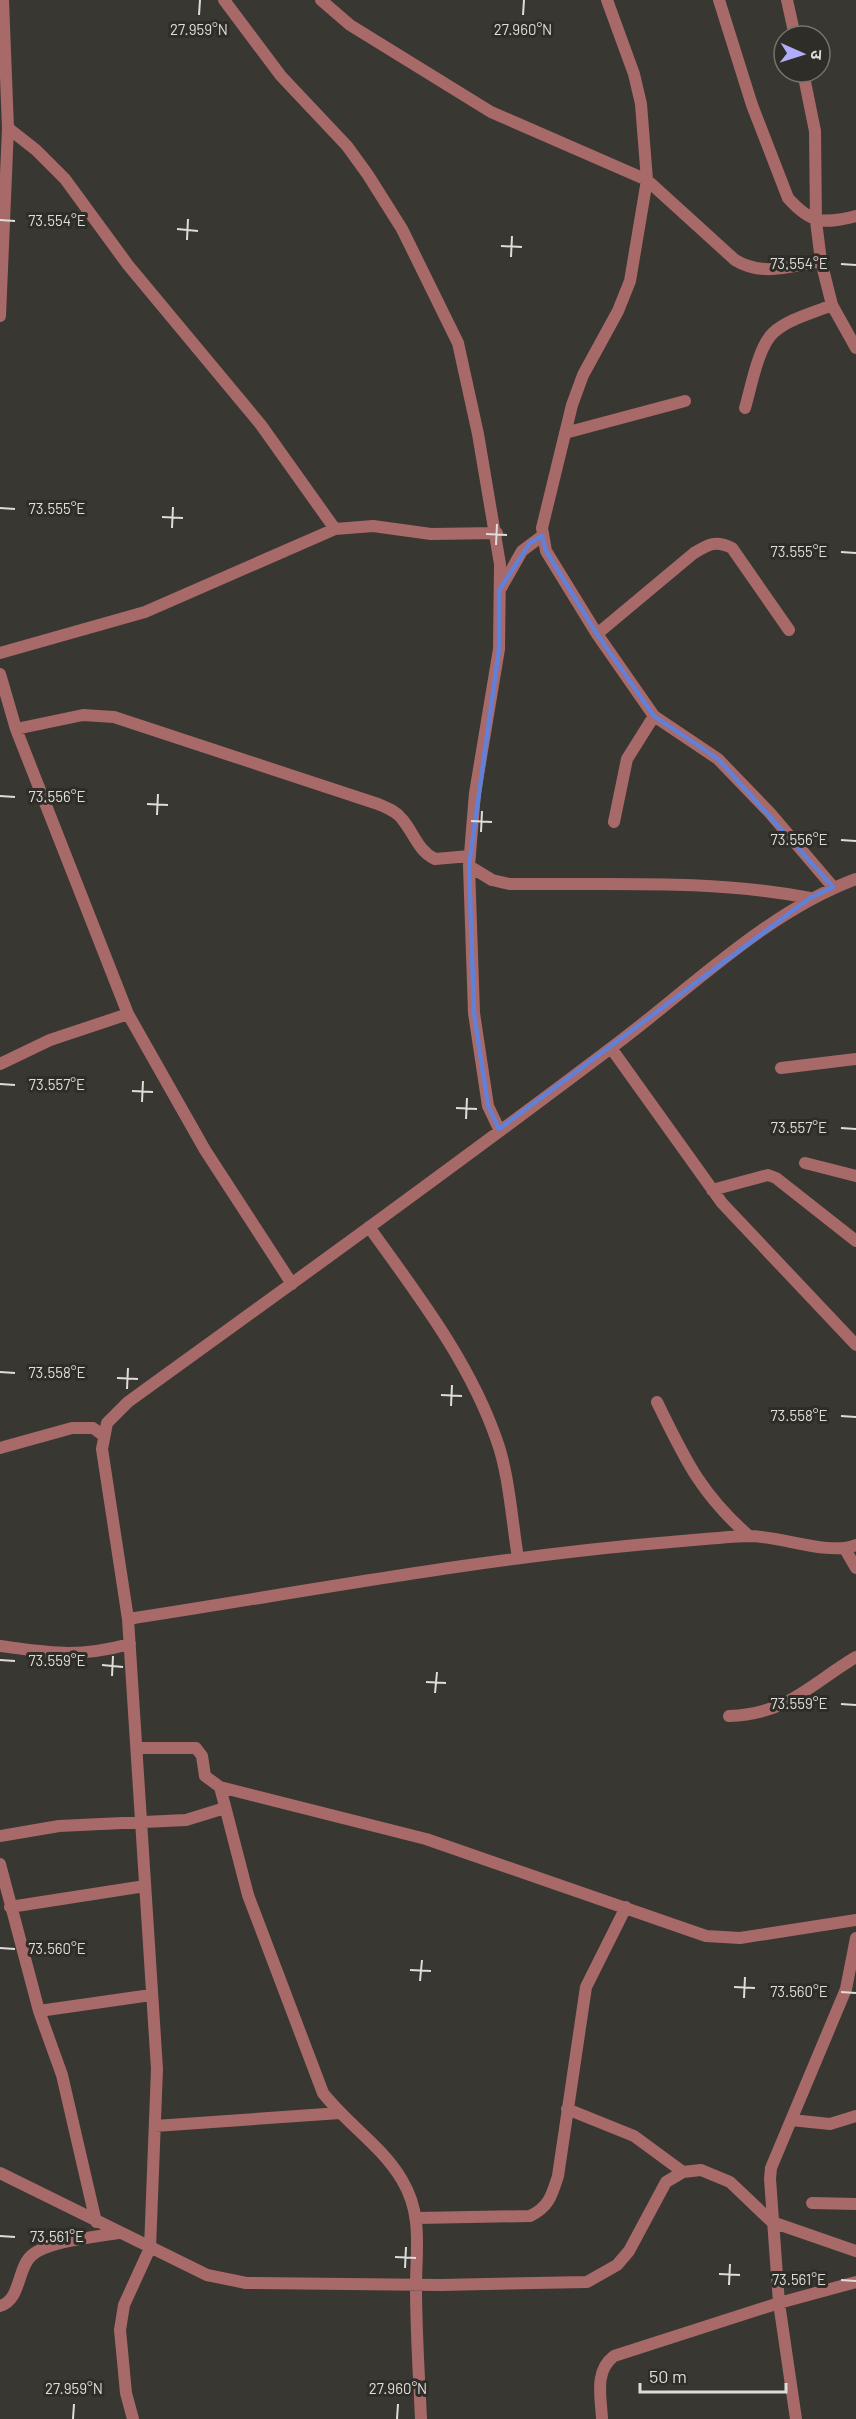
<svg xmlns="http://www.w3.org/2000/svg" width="856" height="2419" font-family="Barlow,'Noto Sans Devanagari',sans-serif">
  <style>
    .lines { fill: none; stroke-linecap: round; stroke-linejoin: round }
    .minor { stroke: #a86969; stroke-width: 12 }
    .marked { fill: none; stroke: #6180d8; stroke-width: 4.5; stroke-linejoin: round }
    .ticks { fill: none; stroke: #deddd9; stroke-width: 2 }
    .ticks-label { font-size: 15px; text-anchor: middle; fill: #deddd9; stroke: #2f2d27; stroke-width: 6; stroke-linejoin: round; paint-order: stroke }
  </style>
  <rect width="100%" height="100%" fill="#393731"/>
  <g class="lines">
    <!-- minor -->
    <path class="minor" d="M224 0 281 76 347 146 368 175 402 229 458 343 478 434 500 564 499 649 475 793 469 866 474 1013 488 1106 499 1129
      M321 0 350 25 491 112 647 180 735 260C763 277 790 266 821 261
      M607 0 634 74 641 104 647 180 630 281 618 311 583 375 572 405 542 528 546 551 597 634 654 716 718 759 770 813 833 887
      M719 0 752 105 788 198C811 224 824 224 856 216
      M787 0 795 36
      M803 72 815 131 816 221 821 261 832 305 856 348
      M8 128 36 150 65 179 128 265 261 425 335 529
      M0 316 8 128 3 0
      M745 408C751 388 758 347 773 333 788 319 813 313 832 305
      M565 433 685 401
      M501 588 522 551 542 536
      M597 634 694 553C709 544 716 540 732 548L789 630
      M0 653 145 612 335 529 373 526 431 534 497 533
      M0 674 16 729 128 1014 205 1150 292 1284
      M16 729 83 715 114 717 378 804C387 808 396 811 402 819 414 833 418 851 435 859L470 856
      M614 822 627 759 654 716
      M469 866 492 880 509 884C609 885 712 879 810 898
      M611 1048 722 1203 856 1345
      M0 1064 50 1040 128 1014
      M781 1068 856 1059
      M805 1163 856 1176
      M712 1190 768 1175 776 1178 856 1241
      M369 1227C417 1294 470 1362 497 1441 509 1474 512 1522 518 1558
      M657 1402C685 1459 700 1493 749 1536
      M0 1448 72 1428H93L104 1436
      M845 1549 856 1568
      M128 1619C304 1592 481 1558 659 1543 688 1541 719 1537 749 1536 782 1536 828 1556 856 1545
      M0 1646C52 1653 77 1658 130 1644
      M729 1716C788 1714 809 1685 856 1657
      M137 1748H196L202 1756 205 1776 220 1787 248 1895 323 2093C347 2124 382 2146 402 2180 423 2215 416 2249 416 2287 416 2331 419 2375 421 2419
      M220 1787 426 1839 706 1936 740 1938 856 1920
      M0 1836 59 1826 186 1820 225 1808
      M0 1864 39 2011 62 2075 96 2222
      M10 1907 145 1886
      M39 2011 151 1995
      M567 2109 634 2136 683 2172
      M791 2120 830 2124 856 2116
      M155 2126 340 2113
      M0 2173 207 2275 246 2283 440 2285 587 2282 617 2265 629 2251 666 2182 683 2172 701 2170 730 2182 772 2222 856 2251
      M812 2203 856 2204
      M417 2218 530 2216C549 2207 552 2195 558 2176L586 1987 626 1907
      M0 2306C21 2300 17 2269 31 2256 47 2241 95 2237 118 2233
      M133 2419 126 2393 120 2330 124 2305 150 2248 157 2069 128 1619 102 1449 107 1423 128 1402C290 1285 452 1168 611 1048 688 991 766 912 856 879
      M602 2419C601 2397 594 2371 614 2356L779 2303 856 2282
      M796 2419 779 2303 770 2179 771 2168 846 1989 856 1938"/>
  </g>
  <!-- marked area -->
  <path class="marked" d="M542 536 546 551 597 634 654 716 718 759 833 887 810 898 499 1129 488 1106 474 1013 469 866 499 649V590L530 543Z"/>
  <!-- ticks -->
  <path class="ticks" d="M199 15 200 0M523 15 524 0M0 220 15 221M177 229 198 231M187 240 188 219M501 246 522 247M511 257 512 236M841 264 856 265M0 508 15 509M162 517 183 518M172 528 173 507M486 534 507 535M496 545 497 524M841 552 856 553M0 796 15 797M147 804 168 805M157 815 158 794M471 821 492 822M481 832 482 811M841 840 856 841M0 1084 15 1085M132 1091 153 1092M142 1102 143 1081M456 1108 477 1109M466 1119 467 1098M841 1128 856 1129M0 1372 15 1373M117 1378 138 1379M127 1389 128 1368M441 1395 462 1396M451 1406 452 1385M841 1416 856 1417M0 1660 15 1661M102 1665 123 1667M112 1676 113 1656M426 1682 446 1683M435 1693 437 1672M841 1704 856 1705M0 1948 15 1949M410 1970 431 1971M420 1981 422 1960M734 1987 755 1988M841 1992 856 1993M744 1998 745 1977M0 2236 15 2237M395 2257 416 2258M405 2268 406 2247M719 2274 740 2275M841 2280 856 2281M729 2285 730 2264M73 2419 74 2404M397 2419 398 2404"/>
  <g class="ticks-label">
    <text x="199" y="35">27.959°N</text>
    <text x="523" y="35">27.960°N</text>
    <text x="57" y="226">73.554°E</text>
    <text x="799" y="269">73.554°E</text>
    <text x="57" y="514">73.555°E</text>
    <text x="799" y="557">73.555°E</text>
    <text x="57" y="802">73.556°E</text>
    <text x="799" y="845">73.556°E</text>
    <text x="57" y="1090">73.557°E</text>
    <text x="799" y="1133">73.557°E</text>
    <text x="57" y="1378">73.558°E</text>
    <text x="799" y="1421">73.558°E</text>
    <text x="57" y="1666">73.559°E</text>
    <text x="799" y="1709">73.559°E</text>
    <text x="57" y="1954">73.560°E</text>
    <text x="799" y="1997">73.560°E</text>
    <text x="57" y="2242">73.561°E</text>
    <text x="799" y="2285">73.561°E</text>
    <text x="74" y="2394">27.959°N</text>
    <text x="398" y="2394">27.960°N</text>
  </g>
  <!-- north arrow -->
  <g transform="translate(802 54) rotate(93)"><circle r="28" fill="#2f2d27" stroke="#75736e" stroke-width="1.5"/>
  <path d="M0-4.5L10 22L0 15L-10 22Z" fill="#b0aefa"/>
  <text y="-9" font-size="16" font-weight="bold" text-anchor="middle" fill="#deddd9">उ</text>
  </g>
  <!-- scale -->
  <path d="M640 2383v9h146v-9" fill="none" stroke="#deddd9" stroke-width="3"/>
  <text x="649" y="2383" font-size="18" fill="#deddd9" stroke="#2f2d27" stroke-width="4.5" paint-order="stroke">50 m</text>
</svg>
